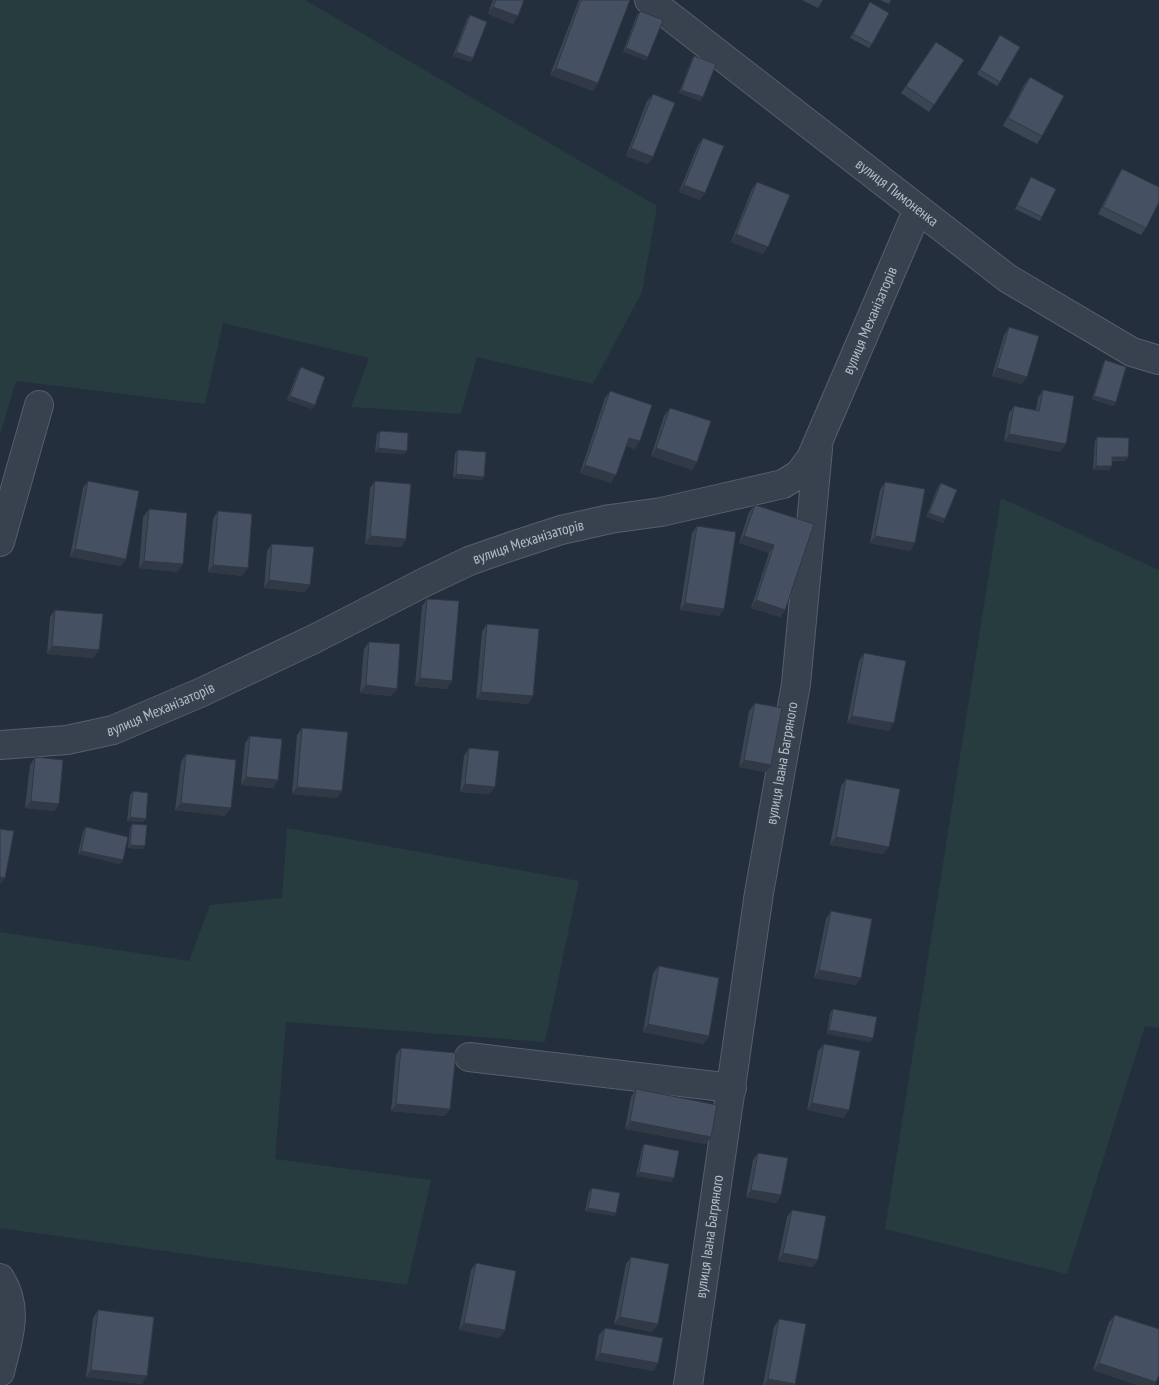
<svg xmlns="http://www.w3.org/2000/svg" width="1159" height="1385" font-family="'PT Sans Narrow',sans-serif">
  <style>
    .green { fill: #263c3f }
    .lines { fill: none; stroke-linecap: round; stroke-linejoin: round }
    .minor-casing { stroke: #565f6c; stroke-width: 30 }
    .minor { stroke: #38414e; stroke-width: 28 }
    .wall { fill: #3b4654 }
    .shaded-wall { fill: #303945 }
    .building { fill: #455162; stroke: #303945 }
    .labels { text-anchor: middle; stroke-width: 5; stroke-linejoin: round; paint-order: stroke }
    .street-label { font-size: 15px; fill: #b4bcc9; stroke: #1d2633 }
  </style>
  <rect width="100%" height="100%" fill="#242f3e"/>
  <!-- green -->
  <path class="green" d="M0 0H305L657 206 642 292 593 384 477 357 461 414 351 407 369 358 223 323 205 404 16 381 0 435Z
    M1001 498 1159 570V1028L1145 1026 1067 1274 885 1229Z
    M287 828 579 881 545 1042 286 1022 275 1159 431 1180 407 1285 0 1228V932L189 961 210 905 282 898Z"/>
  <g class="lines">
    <!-- minor casing -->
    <g class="minor-casing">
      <g id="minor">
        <path id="s1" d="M649 0 1007 278 1132 352 1159 360"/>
        <path d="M0 542 39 405"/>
        <path id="s2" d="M0 745 67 740 113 730 202 692 314 639 425 582 469 561 515 545 561 530 610 519 661 512 783 484 799 474 811 458 918 209"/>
        <path d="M469 1057 732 1088"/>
        <path d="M0 1278C20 1310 8 1338 0 1372"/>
        <path id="s3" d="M688 1385 759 893 796 684 818 449"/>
      </g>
    </g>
    <!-- minor -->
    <use href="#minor" class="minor"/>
  </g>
  <!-- wall -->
  <path class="wall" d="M493 0H524L513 24 488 14Z
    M579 0H630L593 91 550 75Z
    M802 0H823L818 8Z
    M880 0H891L889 4Z
    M870 2 872 44 869 48 850 38Z
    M640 11 648 57 646 60 623 52 637 15Z
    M470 15 473 58 471 62 453 56 467 19Z
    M1000 35V82L997 86 977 74Z
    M936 42 964 60 929 112 901 93Z
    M694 56 703 97 700 101 679 93 692 59Z
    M1030 77 1042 136 1037 144 1003 126 1024 85Z
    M653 94V157L648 164 626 156 647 101Z
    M703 138 700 200 679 192 698 145Z
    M1122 169 1146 228 1141 235 1098 214 1117 177Z
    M1031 177 1042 217 1040 221 1015 209Z
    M757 182 763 254 731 242 752 189Z
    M1009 327 1022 384 992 376 1004 335Z
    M1105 360 1116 402 1113 406 1092 399 1103 364Z
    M301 367 315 405 312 409 287 400 298 371Z
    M1043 390 1060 452 1004 441 1009 413 1014 406 1036 410 1038 398Z
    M610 391 635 449 626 446 611 483 580 473 605 398Z
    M670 408 697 462 692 470 651 456 664 416Z
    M380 431 407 451 404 454 375 452 377 434Z
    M1097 437 1125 461H1112L1109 470H1093L1095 441Z
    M458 450 482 480 453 478 455 453Z
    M88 481 126 559 121 566 70 557 83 488Z
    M375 481 406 539 401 547 365 544 370 488Z
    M885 482 915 543 910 551 870 543 880 490Z
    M941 483 945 519 943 523 926 517 938 487Z
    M755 505 814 524 785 610 780 617 751 608 769 553 739 543 749 512Z
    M149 509 178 572 139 568 143 517Z
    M218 511 242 576 208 572 213 519Z
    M697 526 724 609 719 616 680 610 692 533Z
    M272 544 305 592 264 588 267 551Z
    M427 599 447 689 415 686 422 606Z
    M55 610 94 658 47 654 50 617Z
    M487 624 533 696 528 704 476 699 482 631Z
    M369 642 397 689 391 696 360 693 364 649Z
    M864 653 889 731 847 723 859 661Z
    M755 703 771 765 766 772 739 767 749 711Z
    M302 728 337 798 292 794 297 735Z
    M250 736 278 780 273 788 241 785 245 743Z
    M469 748 490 794 460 792 464 756Z
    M186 754 225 816 175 810 181 762Z
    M35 757 59 804 54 811 25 808 30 765Z
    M846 779 883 854 830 845 841 786Z
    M133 791 143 822 127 821 130 795Z
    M132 824 145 846 142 849 128 848 130 828Z
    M86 827 120 864 78 854 83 831Z
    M831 911 856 985 814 978 826 919Z
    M659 966 709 1036 703 1044 643 1032 653 973Z
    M833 1009 871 1042 827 1034 830 1013Z
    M824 1044 844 1118 807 1110 818 1051Z
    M401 1048 450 1109 445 1116 391 1111 396 1055Z
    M636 1089 711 1137 706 1144 625 1129 631 1097Z
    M644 1144 671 1182 636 1176 642 1148Z
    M758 1153 781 1195 776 1203 746 1197 753 1160Z
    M592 1188 616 1213 614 1216 585 1211 589 1192Z
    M792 1210 813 1267 778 1261 787 1217Z
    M631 1257 658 1324 652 1332 614 1324 626 1264Z
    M476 1263 505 1330 499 1338 459 1330 471 1270Z
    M98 1310 147 1376 142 1384 86 1377 93 1318Z
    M1115 1315 1156 1382 1155 1385H1137L1093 1370 1109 1322Z
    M779 1319 794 1385H763L774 1327Z
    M605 1328 658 1363 653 1371 595 1360 599 1335Z"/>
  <!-- shaded-wall -->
  <path class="shaded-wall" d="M493 7 518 16 513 24 488 14Z
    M626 48 648 57 646 60 623 52Z
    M456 52 473 58 471 62 453 56Z
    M556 68 598 83 593 91 550 75Z
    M681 90 703 97 700 101 679 93Z
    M631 148 653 157 648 164 626 156Z
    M684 185 705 193 700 200 679 192Z
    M736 234 768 247 763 254 731 242Z
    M997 368 1027 377 1022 384 992 376Z
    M290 396 315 405 312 409 287 400Z
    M1094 396 1116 402 1113 406 1092 399Z
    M1009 434 1066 444 1060 452 1004 441Z
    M629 438 640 441 635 449 624 445Z
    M378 448 407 451 404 454 375 452Z
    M656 448 697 462 692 470 651 456Z
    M1112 457H1128L1125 461 1109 460Z
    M585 465 616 475 611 483 580 473Z
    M1096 466H1112L1109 470H1093Z
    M456 474 484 477 482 480 453 478Z
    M929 513 945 519 943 523 926 517Z
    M370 536 406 539 401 547 365 544Z
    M744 536 774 545 769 553 739 543Z
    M875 536 915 543 910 551 870 543Z
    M75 549 126 559 121 566 70 557Z
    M144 561 183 564 178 572 139 568Z
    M213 565 248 568 242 576 208 572Z
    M269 580 310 585 305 592 264 588Z
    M756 600 785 610 780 617 751 608Z
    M685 603 724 609 719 616 680 610Z
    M52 646 99 650 94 658 47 654Z
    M420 678 452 681 447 689 415 686Z
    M366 685 397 689 391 696 360 693Z
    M481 692 533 696 528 704 476 699Z
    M852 716 894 723 889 731 847 723Z
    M744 760 771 765 766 772 739 767Z
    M246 777 278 780 273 788 241 785Z
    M465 784 495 787 490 794 460 792Z
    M297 787 342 791 337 798 292 794Z
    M31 801 59 804 54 811 25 808Z
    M181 803 231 808 225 816 175 810Z
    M130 817 146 819 143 822 127 821Z
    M836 837 889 847 883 854 830 845Z
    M130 845 145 846 142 849 128 848Z
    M81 851 123 860 120 864 78 854Z
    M0 877 5 878 0 885Z
    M819 970 861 978 856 985 814 978Z
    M648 1024 709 1036 703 1044 643 1032Z
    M829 1030 873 1038 871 1042 827 1034Z
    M812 1103 849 1110 844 1118 807 1110Z
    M396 1104 450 1109 445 1116 391 1111Z
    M630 1121 711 1137 706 1144 625 1129Z
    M639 1172 674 1178 671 1182 636 1176Z
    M751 1190 781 1195 776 1203 746 1197Z
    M588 1208 616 1213 614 1216 585 1211Z
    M783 1253 818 1260 813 1267 778 1261Z
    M620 1317 658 1324 652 1332 614 1324Z
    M464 1323 505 1330 499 1338 459 1330Z
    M600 1353 658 1363 653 1371 595 1360Z
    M1099 1363 1156 1382 1155 1385H1137L1093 1370Z
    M91 1370 147 1376 142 1384 86 1377Z
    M768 1379 795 1384 794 1385H764Z"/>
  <!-- building -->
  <path class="building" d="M496 0H524L518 16 493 7Z
    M581 0H630L598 83 556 68Z
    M870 2 889 13 872 44 853 34Z
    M640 11 663 20 648 57 626 48Z
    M470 15 487 22 473 58 456 52Z
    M1000 35 1020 47 1000 82 980 70Z
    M936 42 964 60 934 105 906 86Z
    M694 56 716 64 703 97 681 90Z
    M1030 77 1064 96 1042 136 1008 118Z
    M653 94 675 103 653 157 631 148Z
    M703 138 724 146 705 193 684 185Z
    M1122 169 1159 187V202L1146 228 1103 207Z
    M1031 177 1056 189 1042 217 1017 205Z
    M757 182 790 195 768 247 736 234Z
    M1009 327 1039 336 1027 377 997 368Z
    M1105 360 1126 367 1116 402 1094 396Z
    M301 367 325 377 315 405 290 396Z
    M1043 390 1074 396 1066 444 1009 434 1014 406 1039 411Z
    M610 391 652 405 640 441 629 438 616 475 585 465Z
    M670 408 711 421 697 462 656 448Z
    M380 431 408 433 407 451 378 448Z
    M1097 437 1129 438 1128 457H1112V466H1096Z
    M458 450 486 452 484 477 456 474Z
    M88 481 139 491 126 559 75 549Z
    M375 481 411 484 406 539 370 536Z
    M885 482 925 489 915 543 875 536Z
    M941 483 957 490 945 519 929 513Z
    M755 505 814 524 785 610 756 600 774 545 744 536Z
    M149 509 187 513 183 564 144 561Z
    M218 511 252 514 248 568 213 565Z
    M697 526 736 532 724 609 685 603Z
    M272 544 314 547 310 585 269 580Z
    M427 599 459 601 452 681 420 678Z
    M55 610 103 614 99 650 52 646Z
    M487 624 539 629 533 696 481 692Z
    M369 642 400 644 397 689 366 685Z
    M864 653 906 661 894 723 852 716Z
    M755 703 782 708 771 765 744 760Z
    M302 728 348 732 342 791 297 787Z
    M250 736 282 739 278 780 246 777Z
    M469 748 499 751 495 787 465 784Z
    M186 754 236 760 231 808 181 803Z
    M35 757 63 760 59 804 31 801Z
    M846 779 900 789 889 847 836 837Z
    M133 791 148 793 146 819 130 817Z
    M132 824 147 825 145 846 130 845Z
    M86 827 128 837 123 860 81 851Z
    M0 829 14 831 5 878 0 877Z
    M831 911 872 919 861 978 819 970Z
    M659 966 719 978 709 1036 648 1024Z
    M833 1009 877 1017 873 1038 829 1030Z
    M824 1044 860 1051 849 1110 812 1103Z
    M401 1048 456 1053 450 1109 396 1104Z
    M636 1089 717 1105 711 1137 630 1121Z
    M644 1144 679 1151 674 1178 639 1172Z
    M758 1153 788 1158 781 1195 751 1190Z
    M592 1188 620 1193 616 1213 588 1208Z
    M792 1210 826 1216 818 1260 783 1253Z
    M631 1257 669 1264 658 1324 620 1317Z
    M476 1263 516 1271 505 1330 464 1323Z
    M98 1310 154 1317 147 1376 91 1370Z
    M1115 1315 1159 1329V1375L1156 1382 1099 1363Z
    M779 1319 806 1324 795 1384 768 1379Z
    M605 1328 663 1338 658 1363 600 1353Z"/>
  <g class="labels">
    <!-- street labels -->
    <g class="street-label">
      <text dy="5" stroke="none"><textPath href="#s1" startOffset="314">вулиця Пимоненка</textPath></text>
      <text dy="5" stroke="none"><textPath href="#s2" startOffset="1021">вулиця Механізаторів</textPath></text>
      <text dy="5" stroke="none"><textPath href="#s2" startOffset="571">вулиця Механізаторів</textPath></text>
      <text dy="5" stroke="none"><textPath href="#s2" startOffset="166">вулиця Механізаторів</textPath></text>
      <text dy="5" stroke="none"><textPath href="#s3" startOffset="629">вулиця Івана Багряного</textPath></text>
      <text dy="5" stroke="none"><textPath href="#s3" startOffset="150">вулиця Івана Багряного</textPath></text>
    </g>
  </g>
</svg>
